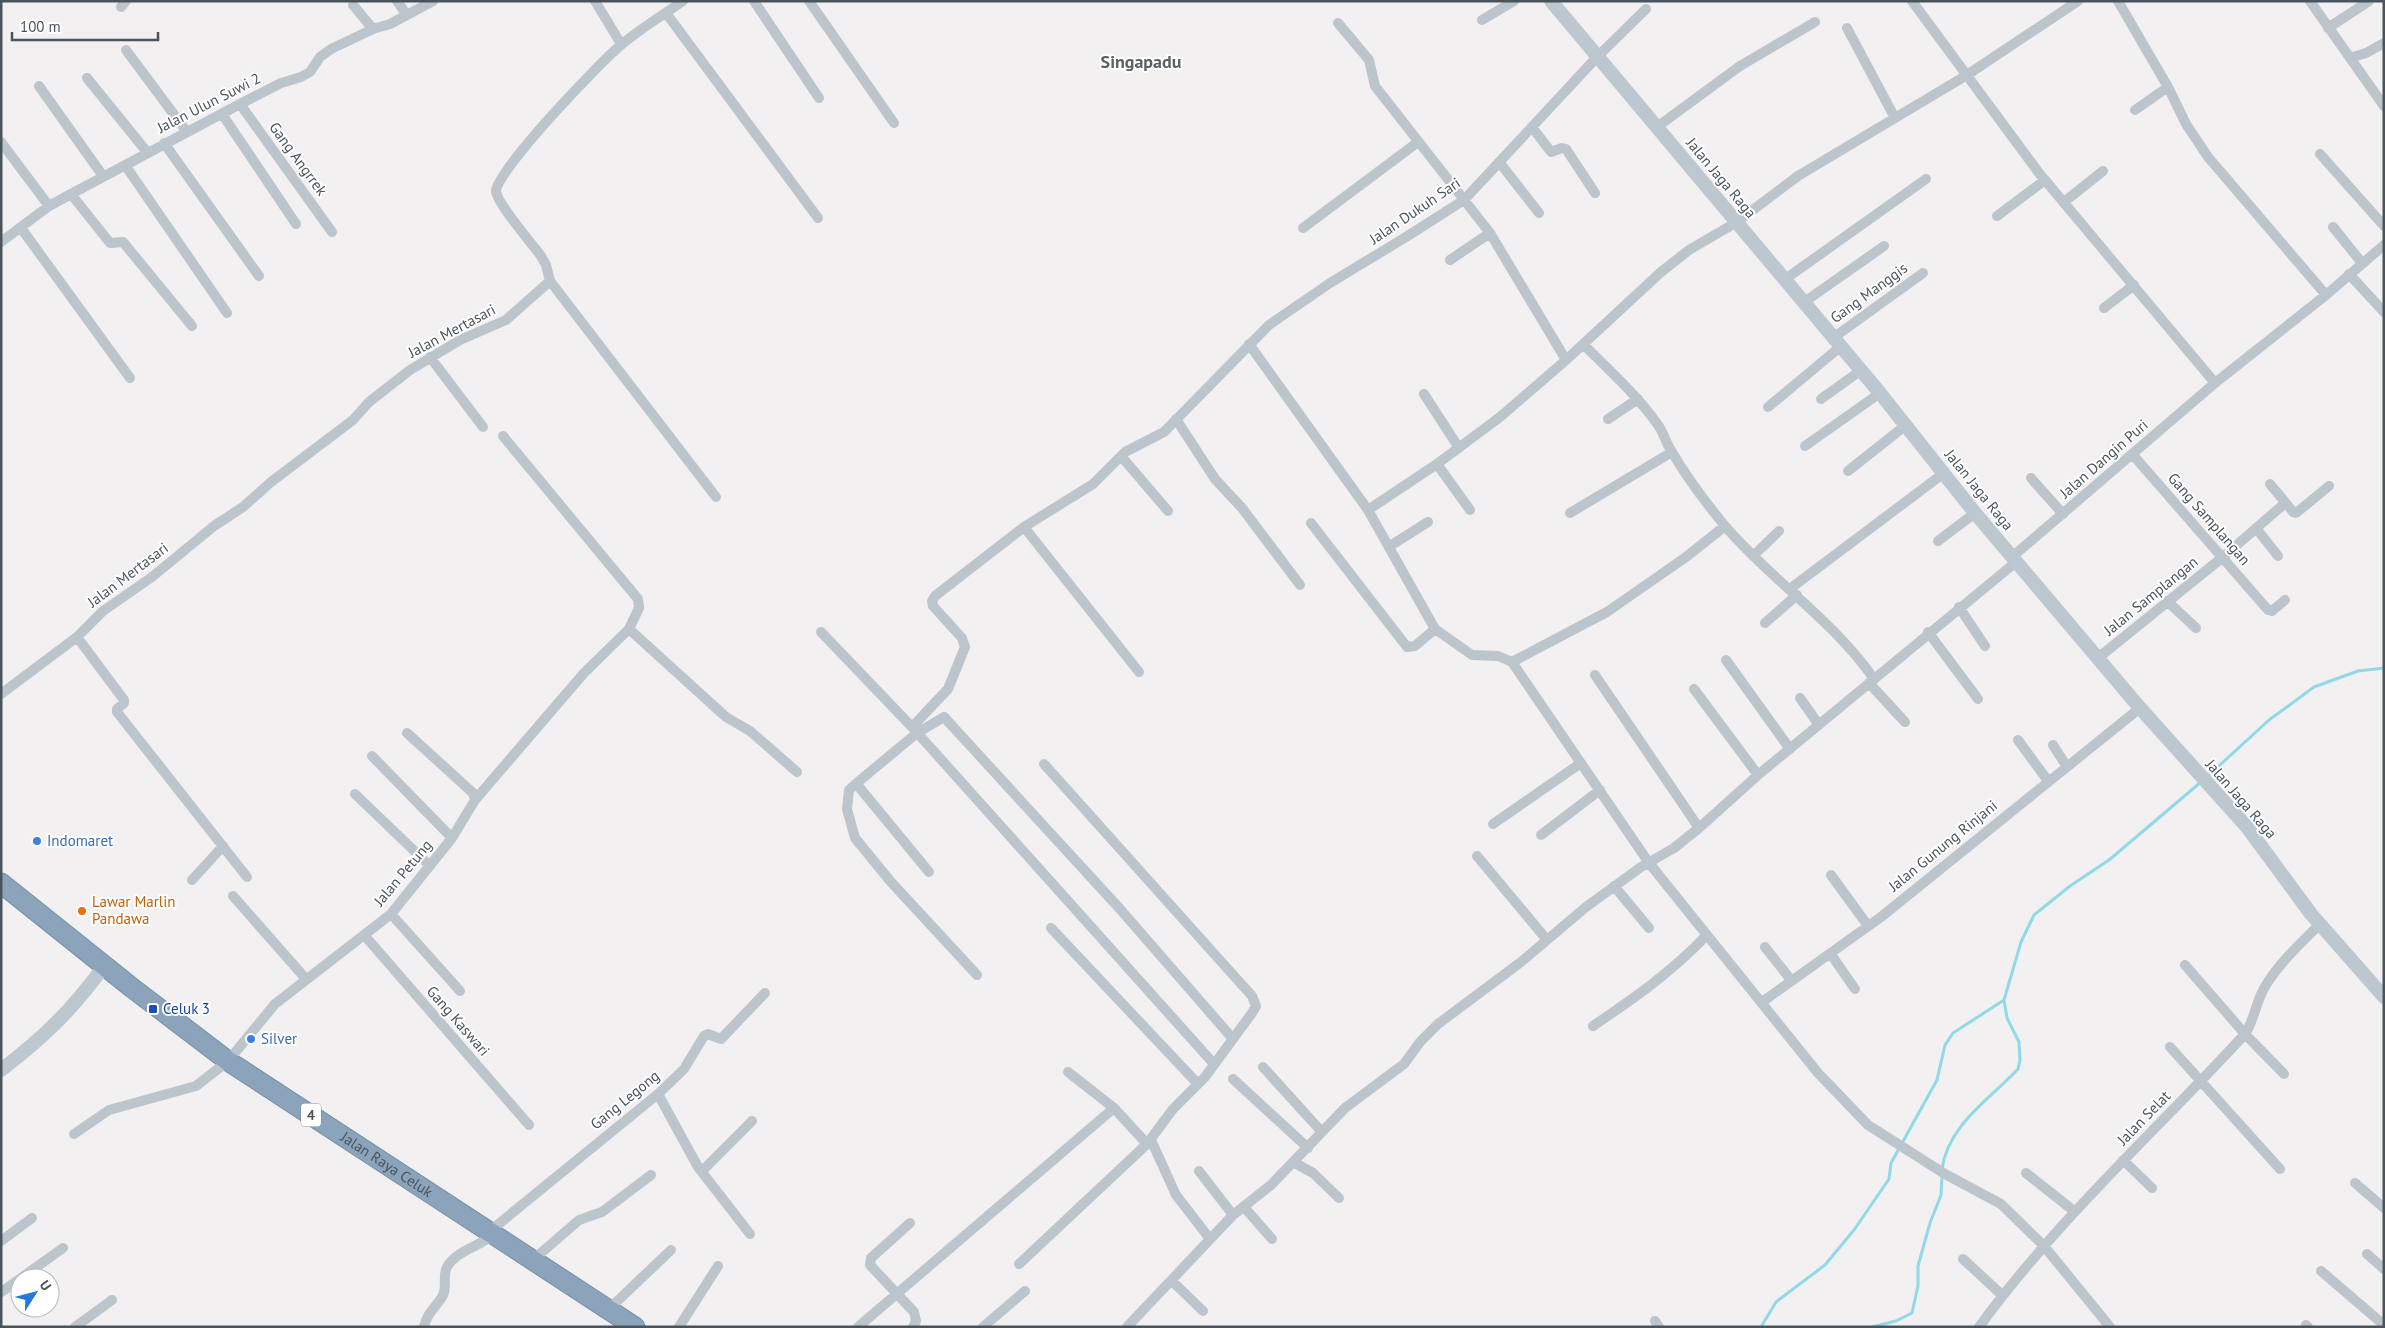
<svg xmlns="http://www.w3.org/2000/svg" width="2385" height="1328" font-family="'PT Sans',sans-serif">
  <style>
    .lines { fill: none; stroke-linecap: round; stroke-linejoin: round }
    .stream { stroke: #91d9e7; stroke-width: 3 }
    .highway-casing { stroke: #7690a7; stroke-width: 21 }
    .street { stroke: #bdc5cc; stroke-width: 10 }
    .secondary { stroke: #bdc7d0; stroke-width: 14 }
    .highway { stroke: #8ba4bc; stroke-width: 19 }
    .shop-dot { fill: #3f7fe0; stroke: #fff; stroke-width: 2 }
    .food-dot { fill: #e8710a; stroke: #fff; stroke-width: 2 }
    .transit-dot { fill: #1a4fb4; stroke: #fff; stroke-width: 2 }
    .labels { text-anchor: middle; stroke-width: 4; stroke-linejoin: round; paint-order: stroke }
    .shield { fill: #fff; stroke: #80878d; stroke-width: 1 }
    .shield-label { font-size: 14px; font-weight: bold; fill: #49545c }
    .street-label { font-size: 15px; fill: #49545c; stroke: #fff }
    .shop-label { font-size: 15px; fill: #366cbe; stroke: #fff; text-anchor: start }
    .food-label { font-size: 15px; fill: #c56008; stroke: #fff; text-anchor: start }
    .transit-label { font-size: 15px; fill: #164399; stroke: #fff; text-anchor: start }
    .quarter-label { font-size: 18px; font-weight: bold; fill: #5d6165; stroke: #fff }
  </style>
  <rect width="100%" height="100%" fill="#f2f0f0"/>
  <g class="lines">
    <!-- stream -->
    <path class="stream" d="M2208 776 2269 720 2314 687 2358 671 2384 668
      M1942 1169C1948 1125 1990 1099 2018 1069L2020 1060 2019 1042 2007 1018 2004 1000 2021 942 2034 915 2070 886 2109 860 2201 782
      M1761 1327 1776 1302 1825 1265 1854 1230 1889 1179 1891 1163 1937 1080 1945 1045 1953 1033 2004 1000
      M1872 1327 1896 1321 1912 1313 1918 1286V1266L1930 1223 1941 1195 1942 1176"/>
    <!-- highway casing -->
    <g class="highway-casing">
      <g id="highway">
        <path id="s1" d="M1 883 131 987 228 1061 635 1327"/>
      </g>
    </g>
    <!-- street -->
    <path class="street" d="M397 1 407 15
      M595 1 621 44
      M754 1 819 98
      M809 1 894 123
      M1912 1 2039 173 2215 383
      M2118 1 2168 87 2186 124 2208 157 2326 295
      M2310 1 2384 106
      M353 5 373 29
      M121 7 126 1
      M666 13 818 218
      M1482 20 1514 1
      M1338 23 1369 60 1375 86 1490 233 1566 360
      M1847 28 1895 118
      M2328 28 2369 1
      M126 50 187 132
      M2350 58 2366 53 2384 43
      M87 78 147 152
      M39 86 103 176
      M240 104 332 232
      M2135 110 2168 87
      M222 114 296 224
      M1532 127 1551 152 1562 148 1566 149 1595 193
      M1657 127 1740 66 1815 22
      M1 142 49 206
      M164 143 259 276
      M2320 154 2384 226
      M1500 163 1539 213
      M125 165 227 313
      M71 194 110 243 123 242 192 326
      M2064 202 2103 171
      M1997 216 2045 180
      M2333 227 2362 263
      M21 228 130 378
      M1303 228 1418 142
      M1 242 49 206 71 194 240 104 281 83 301 77 310 72 320 57 331 49 373 29 390 24 433 1
      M1450 260 1490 233
      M2349 274 2384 312
      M1784 280 1926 179
      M550 281 546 265 541 256C533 245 496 202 496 191 498 169 600 62 621 45 640 29 663 15 683 1
      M550 281 716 497
      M1803 303 1884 246
      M2104 308 2134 285
      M1833 338 1923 273
      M1249 344 1368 510 1435 629 1472 655 1498 656 1512 662 1649 863 1818 1073 1868 1125 1945 1174 2001 1204 2044 1246 2110 1327
      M1583 344C1609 370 1637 395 1658 425 1664 433 1666 444 1672 452 1687 478 1706 503 1725 526 1771 580 1833 620 1874 679
      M430 357 483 427
      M1424 394 1459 448
      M1821 399 1860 371
      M1768 407 1840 347
      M1176 419 1215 479 1242 508 1300 585
      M1608 419 1638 399
      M1805 446 1880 393
      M2133 455 2268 610 2272 611 2285 600
      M1121 456 1168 511
      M1437 464 1470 510
      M1848 471 1906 425
      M2031 478 2063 514
      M2285 502 2293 512 2296 513 2329 486
      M1368 510 1437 464 1500 417 1566 360 1661 272 1689 250 1737 222 1798 176 1967 75 2078 1
      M1570 513 1672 452
      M1311 523 1407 647 1415 646 1435 629
      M1024 527 1139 672
      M2256 528 2278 556
      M1938 541 1975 513
      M1390 546 1428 522
      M1753 556 1779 531
      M2012 557 2215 383 2326 295 2384 245
      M1791 588 1944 473
      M2167 601 2196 628
      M1959 607 1985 646
      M1765 623 1797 595
      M629 629 726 717 750 731 797 772
      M821 632 912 727 1214 1064
      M1928 632 1978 699
      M77 637 124 700V703L117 709V712L247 877
      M2098 658 2223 557 2284 504 2285 502 2270 484
      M1726 660 1790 749
      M1512 662 1607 612 1686 557 1725 526
      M1595 675 1699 828
      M1869 683 1905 722
      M1694 689 1758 775
      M1 694 77 637 103 611 152 577 214 526 243 507 271 482 353 420 369 402 410 370 460 340 506 320 550 281
      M1800 698 1819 725
      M912 727 948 689 965 647 962 638 933 606 932 601 935 596 1024 527 1093 484 1125 452 1164 432 1269 325 1330 283 1406 237 1464 200 1597 57 1646 9
      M407 733 473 793 475 800
      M2018 740 2048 781
      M2053 745 2067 767
      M372 756 452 838
      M1044 764 1252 996 1256 1006 1252 1013 1205 1077 1173 1109 1147 1144 1114 1108 1068 1072
      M858 782 849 790 847 809 855 838 891 882 977 975
      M355 794 430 866
      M1493 824 1581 763
      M1541 835 1600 790
      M1477 856 1547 940
      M929 872 859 787 858 782 917 733 944 717 1120 909 1233 1039
      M1831 875 1868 926
      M192 880 223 846
      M1614 886 1649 928
      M233 896 306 979
      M391 914 460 991
      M1051 928 1198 1084
      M365 936 529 1125
      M1765 947 1791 980
      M1830 953 1855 989
      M2185 965 2245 1034 2284 1074
      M1762 1002 1881 917 2140 708
      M1593 1026C1636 997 1670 973 1706 936
      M2170 1047 2280 1169
      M1263 1067 1321 1131
      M1233 1079 1308 1148
      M658 1094 698 1167 750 1234
      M74 1134 109 1110 196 1086 228 1061 275 1004 391 914 452 838 475 800 493 779 584 673 629 629 639 608 638 599 503 436
      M1151 1140 1176 1195 1210 1239
      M2123 1160 2152 1188
      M1293 1162 1313 1173 1339 1198
      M702 1171 752 1121
      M1199 1171 1233 1215
      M2026 1173 2074 1211
      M2355 1183 2384 1208
      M1245 1208 1272 1239
      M910 1223 871 1258 870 1265 914 1312 916 1321 913 1327
      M490 1231 658 1094 684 1069 704 1036 708 1034 721 1039 765 993
      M1 1241 32 1218
      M2367 1254 2384 1269
      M534 1259 579 1220 602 1212 651 1175
      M1963 1259 2002 1295
      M1019 1264 1147 1144
      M2321 1271 2384 1325
      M21 1278 63 1248
      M1172 1281 1203 1311
      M1 1292 20 1279
      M608 1310 671 1250
      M1655 1321 1659 1327
      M2306 1325 2308 1327
      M75 1327 112 1300
      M424 1327C427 1313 435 1308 442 1297 448 1288 442 1276 447 1267 457 1250 481 1246 494 1234
      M679 1327 718 1266
      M858 1327 1114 1108
      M983 1327 1025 1291
      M1127 1327 1233 1215 1271 1185 1345 1108 1404 1064 1420 1042 1438 1024 1521 962 1586 907 1641 867 1674 848 1699 828 1758 775 2016 562
      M1979 1327C2057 1220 2156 1131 2245 1034 2255 1019 2256 1000 2266 985 2280 962 2301 943 2320 924"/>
    <!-- secondary -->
    <path class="secondary" d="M1551 1 1880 393 1975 513 2140 708 2247 827 2311 914 2384 997
      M1 1070C43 1038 73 1009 104 966"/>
    <!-- highway -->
    <use href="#highway" class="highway"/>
  </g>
  <!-- markers -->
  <g class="shop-dot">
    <circle cx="37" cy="841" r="5"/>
    <circle cx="251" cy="1039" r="5"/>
  </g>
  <circle class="food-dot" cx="82" cy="911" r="5"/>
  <rect class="transit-dot" x="148" y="1004" width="10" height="10" rx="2.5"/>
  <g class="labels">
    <!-- shield labels -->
    <rect class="shield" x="301" y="1103.5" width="20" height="23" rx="4"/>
    <g class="shield-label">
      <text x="311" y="1120">4</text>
    </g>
    <!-- street labels -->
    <g class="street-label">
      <text transform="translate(209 103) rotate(-27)" y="5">Jalan Ulun Suwi 2</text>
      <text transform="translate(298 159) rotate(54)" y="5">Gang Angrrek</text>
      <text transform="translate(1721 178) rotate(50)" y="5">Jalan Jaga Raga</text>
      <text transform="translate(1415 211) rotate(-34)" y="5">Jalan Dukuh Sari</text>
      <text transform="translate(1869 293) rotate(-36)" y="5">Gang Manggis</text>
      <text transform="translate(452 331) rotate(-28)" y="5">Jalan Mertasari</text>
      <text transform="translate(2104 459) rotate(-41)" y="5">Jalan Dangin Puri</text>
      <text transform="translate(1979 490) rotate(51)" y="5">Jalan Jaga Raga</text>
      <text transform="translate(2209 519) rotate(49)" y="5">Gang Samplangan</text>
      <text transform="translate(128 575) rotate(-37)" y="5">Jalan Mertasari</text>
      <text transform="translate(2151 596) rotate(-39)" y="5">Jalan Samplangan</text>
      <text transform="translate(2241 799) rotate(49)" y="5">Jalan Jaga Raga</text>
      <text transform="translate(1943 846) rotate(-39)" y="5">Jalan Gunung Rinjani</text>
      <text transform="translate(403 873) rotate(-50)" y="5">Jalan Petung</text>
      <text transform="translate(458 1021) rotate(49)" y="5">Gang Kaswari</text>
      <text transform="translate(625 1100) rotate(-39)" y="5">Gang Legong</text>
      <text transform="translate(2144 1118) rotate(-46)" y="5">Jalan Selat</text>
      <text dy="5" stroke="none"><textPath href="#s1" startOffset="478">Jalan Raya Celuk</textPath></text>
    </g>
    <!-- shop labels -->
    <g class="shop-label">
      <text x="47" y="846">Indomaret</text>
      <text x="261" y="1044">Silver</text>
    </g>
    <!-- food labels -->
    <g class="food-label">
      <text x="92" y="907">Lawar Marlin<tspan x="92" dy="17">Pandawa</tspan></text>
    </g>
    <!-- transit labels -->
    <g class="transit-label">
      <text x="163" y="1014">Celuk 3</text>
    </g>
    <!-- quarter labels -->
    <g class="quarter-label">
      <text x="1141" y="68">Singapadu</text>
    </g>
  </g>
  <!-- border -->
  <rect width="2385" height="1328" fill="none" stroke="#49545c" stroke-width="5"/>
  <!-- north arrow -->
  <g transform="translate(35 1293) rotate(54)"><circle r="24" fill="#ffffff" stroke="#b6bbbe"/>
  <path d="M0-4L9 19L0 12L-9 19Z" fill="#247ad9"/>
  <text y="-8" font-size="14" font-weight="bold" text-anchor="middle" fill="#49545c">U</text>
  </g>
  <!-- scale -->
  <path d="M12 32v8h146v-8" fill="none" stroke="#49545c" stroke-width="2.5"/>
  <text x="20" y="32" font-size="15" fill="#49545c" stroke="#ffffff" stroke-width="4" paint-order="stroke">100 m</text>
</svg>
